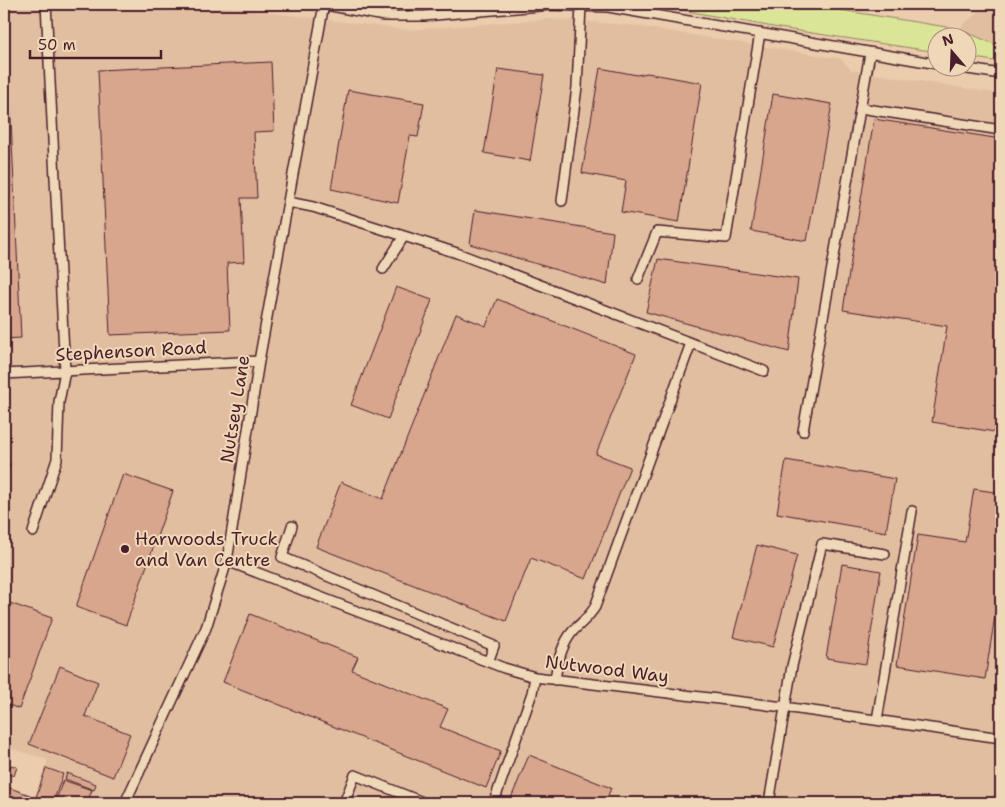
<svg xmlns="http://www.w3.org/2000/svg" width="1005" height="807" font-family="'Shantell Sans',sans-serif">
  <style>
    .built { fill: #e2bea1 }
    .green { fill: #dae597; stroke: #928261 }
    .building { fill: #d8a68d; stroke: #4a1f2b }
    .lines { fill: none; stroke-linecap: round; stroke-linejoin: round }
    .lane-casing { stroke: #4a1f2b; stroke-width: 12 }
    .lane { stroke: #efd8b8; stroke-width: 9 }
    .poi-dot { fill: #4a1f2b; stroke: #efd8b8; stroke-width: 2 }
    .labels { text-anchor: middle; stroke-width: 4; stroke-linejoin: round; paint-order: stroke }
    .street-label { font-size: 18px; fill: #4a1f2b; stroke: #efd8b8 }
    .poi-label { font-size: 18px; fill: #4a1f2b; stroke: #efd8b8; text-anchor: start }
  </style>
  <rect width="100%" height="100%" fill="#ebccad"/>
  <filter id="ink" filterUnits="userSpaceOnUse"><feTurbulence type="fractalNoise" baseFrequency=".02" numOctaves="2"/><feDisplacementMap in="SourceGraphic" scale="10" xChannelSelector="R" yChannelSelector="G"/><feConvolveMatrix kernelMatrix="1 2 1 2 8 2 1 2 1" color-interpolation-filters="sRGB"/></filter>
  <g filter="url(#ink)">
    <!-- built -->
    <path class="built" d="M20 4H202L408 30 549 19 630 25 841 59 851 70 1001 94V803H33L48 760 4 746V5Z
      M986 4H1001V47L959 29Z"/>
    <!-- green -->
    <path class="green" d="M649 4H802L959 29 1001 47V62L968 57V38H938L937 52 779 28Z"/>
    <!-- building -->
    <path class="building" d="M271 62 274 131 254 132 257 198H241L244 262 227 263 230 330 110 335 98 70Z
      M600 68 637 75 647 73 702 83 679 222 621 212 626 181 582 173Z
      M498 69 544 75 530 161 484 153Z
      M4 75H9L21 338 4 339Z
      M348 90 424 103 418 137 410 136 398 203 331 189Z
      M773 94 832 104 807 241 751 231Z
      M874 119 1001 139V433L932 422 947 326 843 310Z
      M475 210 613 232 607 285 470 244Z
      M658 259 798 279 789 352 646 312Z
      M396 287 432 300 388 419 351 405Z
      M497 299 636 354 596 454 630 467 586 579 531 558 506 621 316 547 341 482 383 499 456 314 486 326Z
      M786 460 895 479 886 532 777 513Z
      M4 462 10 464 4 483Z
      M123 474 173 491 126 625 76 607Z
      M974 489 1001 493V578L985 679 897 665 918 535 965 542Z
      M757 545 797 555 773 647 733 637Z
      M842 564 881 571 866 664 826 658Z
      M4 601 52 618 19 709 4 703Z
      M250 614 358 657 352 670 448 709 440 727 501 751 486 788 223 682Z
      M60 666 98 682 85 716 130 734 113 777 29 744Z
      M529 755 611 788 605 803H509Z
      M11 765 17 767 14 776 8 774Z
      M46 768 63 774 53 803 35 800Z
      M67 773 96 784 94 790 65 779Z
      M63 780 92 790 87 803H55Z
      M4 786 30 795 27 803H4Z"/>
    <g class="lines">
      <!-- lane casing -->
      <g class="lane-casing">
        <path id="lane" d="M321 4 384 16H424L550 5 608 7 938 64
          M961 68 1001 74
          M860 108 1001 130
          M562 201 577 87 581 6
          M288 202 313 207 457 253 764 371
          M383 269 404 236
          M638 279 657 232 726 238 760 33
          M4 374 259 361
          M803 431 870 53
          M292 526 282 557 494 646 488 662
          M33 532 57 459 59 402 65 371 46 4
          M227 561 504 668 535 677 784 707 1001 738
          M555 680C557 664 562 644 573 631 581 623 589 617 595 607L691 343
          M877 720 912 511
          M494 802 532 693 535 677
          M125 803 206 628 227 561 259 361 324 4
          M344 803 355 775 425 803
          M769 803 792 666 822 544 885 554"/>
      </g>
      <!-- lane -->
      <use href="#lane" class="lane"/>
    </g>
  </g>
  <!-- markers -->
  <circle class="poi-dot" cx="125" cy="549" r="5"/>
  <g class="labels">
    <!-- street labels -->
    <g class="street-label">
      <text transform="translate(131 351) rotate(-3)" y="6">Stephenson Road</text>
      <text transform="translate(235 409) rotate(-81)" y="6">Nutsey Lane</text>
      <text transform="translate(607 669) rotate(7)" y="6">Nutwood Way</text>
    </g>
    <!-- poi labels -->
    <g class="poi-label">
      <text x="135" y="545">Harwoods Truck<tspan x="135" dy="21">and Van Centre</tspan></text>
    </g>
  </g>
  <!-- margin -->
  <rect width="1005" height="807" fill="none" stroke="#efd8b8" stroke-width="20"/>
  <rect x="10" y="10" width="985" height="787" fill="none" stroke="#4a1f2b" stroke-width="2" filter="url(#ink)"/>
  <!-- north arrow -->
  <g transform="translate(952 52) rotate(341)"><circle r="24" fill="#efd8b8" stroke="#ad8e80"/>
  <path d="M0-4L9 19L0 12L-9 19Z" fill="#4a1f2b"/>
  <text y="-8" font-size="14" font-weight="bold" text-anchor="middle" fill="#4a1f2b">N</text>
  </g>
  <!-- scale -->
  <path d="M30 50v8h131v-8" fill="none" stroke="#4a1f2b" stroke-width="2.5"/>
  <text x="38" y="50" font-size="15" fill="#4a1f2b" stroke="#efd8b8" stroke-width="4" paint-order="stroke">50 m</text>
</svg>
